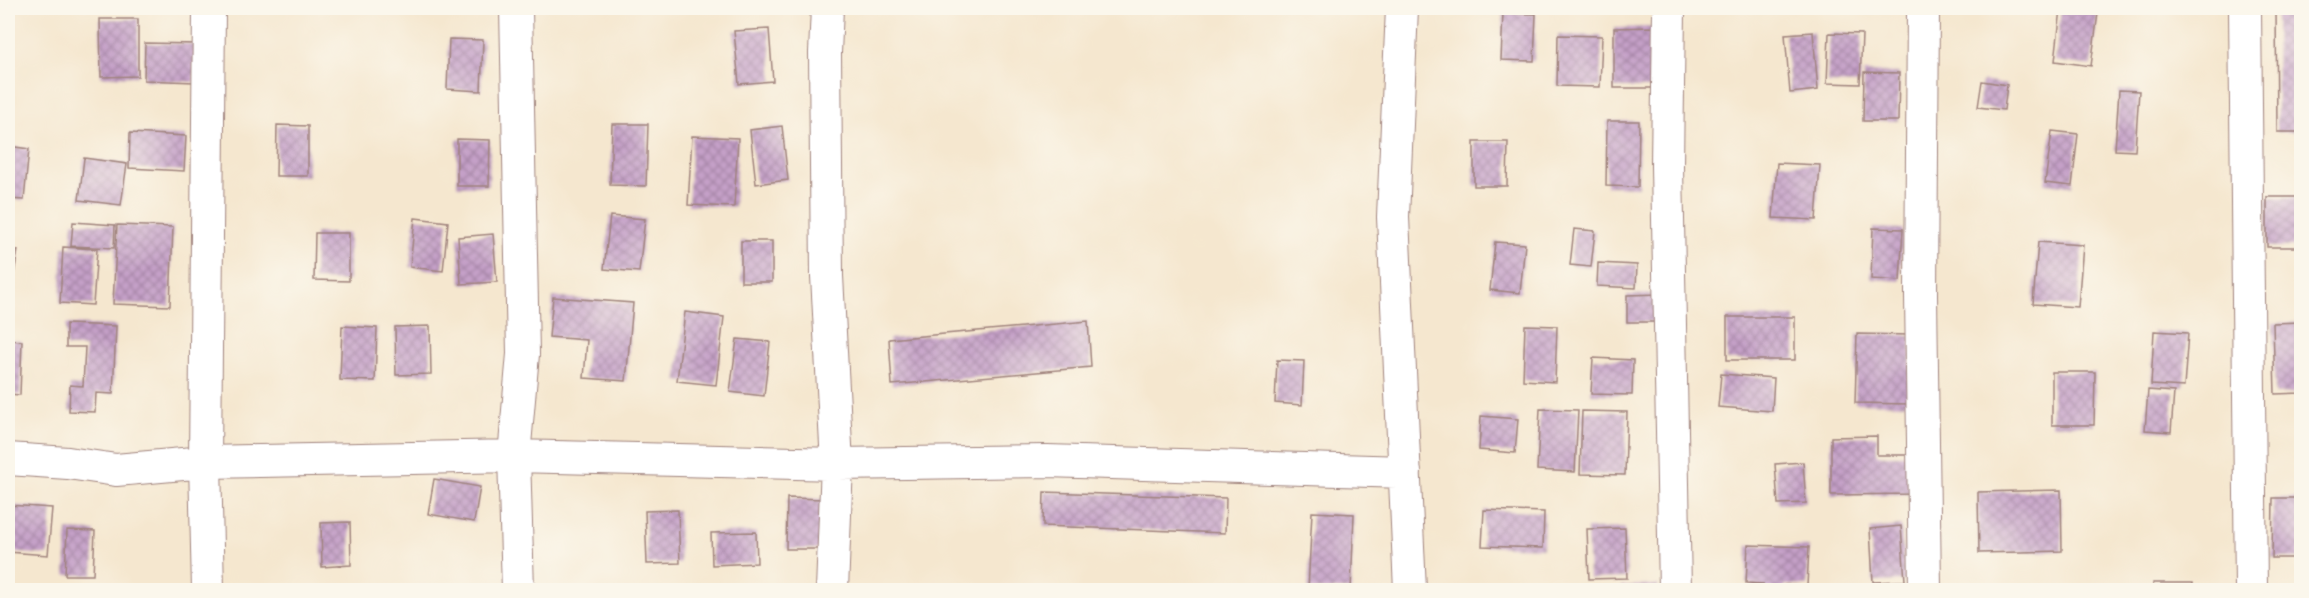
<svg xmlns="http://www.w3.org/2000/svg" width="2309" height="598" font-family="Sriracha,sans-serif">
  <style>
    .building { fill: url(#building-cross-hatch) }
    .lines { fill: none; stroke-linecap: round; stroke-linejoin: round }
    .minor-casing { stroke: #a0837d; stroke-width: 34 }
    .minor { stroke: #fff; stroke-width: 32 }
  </style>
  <defs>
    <pattern id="building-cross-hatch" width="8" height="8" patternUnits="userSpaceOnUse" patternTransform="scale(1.5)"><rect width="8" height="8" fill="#c5a0c8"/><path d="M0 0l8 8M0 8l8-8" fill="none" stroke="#a282a3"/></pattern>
  </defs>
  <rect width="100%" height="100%" fill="#fbf7ec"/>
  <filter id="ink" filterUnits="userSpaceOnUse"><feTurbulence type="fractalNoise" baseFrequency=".0167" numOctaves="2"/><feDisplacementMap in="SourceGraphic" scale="12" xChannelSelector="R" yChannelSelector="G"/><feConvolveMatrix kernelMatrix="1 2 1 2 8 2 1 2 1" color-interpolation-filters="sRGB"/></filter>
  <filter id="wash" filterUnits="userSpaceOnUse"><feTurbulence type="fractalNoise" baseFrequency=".008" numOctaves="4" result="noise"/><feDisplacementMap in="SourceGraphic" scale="24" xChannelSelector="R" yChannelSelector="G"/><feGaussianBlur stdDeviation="1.35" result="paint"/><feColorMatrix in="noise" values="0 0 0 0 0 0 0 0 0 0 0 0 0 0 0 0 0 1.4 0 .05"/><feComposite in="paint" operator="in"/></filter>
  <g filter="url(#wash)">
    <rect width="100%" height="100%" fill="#f5e7cf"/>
    <g id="blocks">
      <!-- building -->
      <path class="building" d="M2276 8H2302V132H2277Z
        M2061 9 2098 13 2091 66 2055 61Z
        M1503 13 1536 14 1534 61 1501 60Z
        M100 19H138V76L101 77Z
        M1653 27 1654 88H1614V28Z
        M769 29 773 81 739 84 734 31Z
        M1813 32 1818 90 1790 93 1785 34Z
        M1829 33 1862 34 1860 84 1827 83Z
        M1558 35 1602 36 1600 87 1557 86Z
        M449 39 483 40 481 91 447 89Z
        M145 43 196 44 194 82 144 80Z
        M1864 72 1899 73 1898 121H1863Z
        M1982 81 2007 85 2004 110 1978 107Z
        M2119 90 2139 91 2135 151 2115 150Z
        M1607 121H1639L1638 187 1606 186Z
        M612 124H648L646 186 610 185Z
        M277 125 308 126V176H276Z
        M782 126 788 180 756 184 750 130Z
        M2052 131 2078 134 2072 186 2045 183Z
        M130 133 186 136 184 171 129 168Z
        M692 136 738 138 734 207 688 205Z
        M457 139 490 140 489 186H457Z
        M1474 142H1508L1507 186H1474Z
        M8 146 29 149 24 200 8 199Z
        M84 158 127 164 121 205 79 200Z
        M1777 163 1820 165 1816 220 1773 218Z
        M2267 197H2302V247H2267Z
        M610 216 645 219 639 272 604 269Z
        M415 218 448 222 443 271 410 267Z
        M73 222 115 225 114 248 71 246Z
        M117 225 173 227 170 306 113 304Z
        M1873 228 1903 229 1900 281 1871 279Z
        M1574 229 1595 231 1591 267 1570 265Z
        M315 233H349V281L314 280Z
        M493 234 497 282 461 284 458 237Z
        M741 241H772V282H741Z
        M1495 242 1525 244 1520 293 1490 290Z
        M2038 242 2083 245 2078 307 2033 304Z
        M63 247 97 249 93 305 60 303Z
        M8 249 18 250 9 305H8Z
        M1598 263 1637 265 1636 288 1597 286Z
        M1661 294V322H1627V295Z
        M553 297 633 303 626 381 584 378 587 340 549 337Z
        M685 312 724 317 716 385 677 381Z
        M1727 317H1795V360H1727Z
        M1088 321 1091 367 892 385 889 339Z
        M2302 322V393L2275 394 2273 323Z
        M66 324 116 326 113 394 96 393 95 412 69 411 70 385 83 386 85 347H66Z
        M1525 325 1557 326 1555 382 1523 380Z
        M342 326 377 328 375 381 340 380Z
        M430 326 431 374 396 375 395 327Z
        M2154 331 2188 333 2184 387 2151 385Z
        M1857 334 1911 335 1910 404 1855 403Z
        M737 339 770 342 764 396 730 392Z
        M8 340 22 341 20 395 8 394Z
        M1593 358 1633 360 1632 395 1591 394Z
        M1277 360 1304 361 1302 405 1275 403Z
        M2052 372H2095L2094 425H2052Z
        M1721 374 1774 378 1772 411 1718 407Z
        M2148 390 2174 392 2171 432 2145 430Z
        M1540 409 1578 410 1575 472 1537 470Z
        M1582 411 1627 412 1625 475 1580 474Z
        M1481 416 1518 419 1515 453 1479 450Z
        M1877 436V455H1915V494L1831 495V437Z
        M1803 462 1806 503 1778 504 1775 464Z
        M434 479 480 487 474 522 428 514Z
        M2061 490 2062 551 1979 553 1978 492Z
        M1044 492 1226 498 1225 533 1043 526Z
        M787 498 825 499 824 549H786Z
        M2273 498H2302V558H2272Z
        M8 505 52 508 48 555 8 552Z
        M678 510 680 563 647 564 645 511Z
        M1484 510 1544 512 1543 548 1482 546Z
        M1312 512 1354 514 1351 590H1308Z
        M350 522 351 565 322 567 321 523Z
        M1901 526 1905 581 1873 582 1870 529Z
        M1625 528 1627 578 1589 579 1587 529Z
        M67 530 95 531 93 575H65Z
        M756 532 757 563 712 565 711 533Z
        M1748 545 1809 547 1807 586 1785 585 1784 590H1752V584H1764L1746 583Z
        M2153 583H2193V590H2153Z
        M1658 585V590H1621V586Z"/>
    </g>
  </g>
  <g filter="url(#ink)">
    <use href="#blocks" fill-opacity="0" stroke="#a0837d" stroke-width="1.5"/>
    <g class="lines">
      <!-- minor casing -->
      <g class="minor-casing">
        <path id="minor" d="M516 8 523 354 514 456 518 590
          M827 8 825 53 827 276 837 464 832 590
          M1402 8 1393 217 1410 590
          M1669 8 1667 166 1675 590
          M1923 8 1921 295 1925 590
          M2245 8 2251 590
          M8 459 68 463 116 470 205 462 514 456 837 464 1047 461 1405 472
          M208 590 205 462 209 8"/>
      </g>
      <!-- minor -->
      <use href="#minor" class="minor"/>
    </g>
  </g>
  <!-- margin -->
  <rect width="2309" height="598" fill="none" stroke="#fbf7ec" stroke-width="30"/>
</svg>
